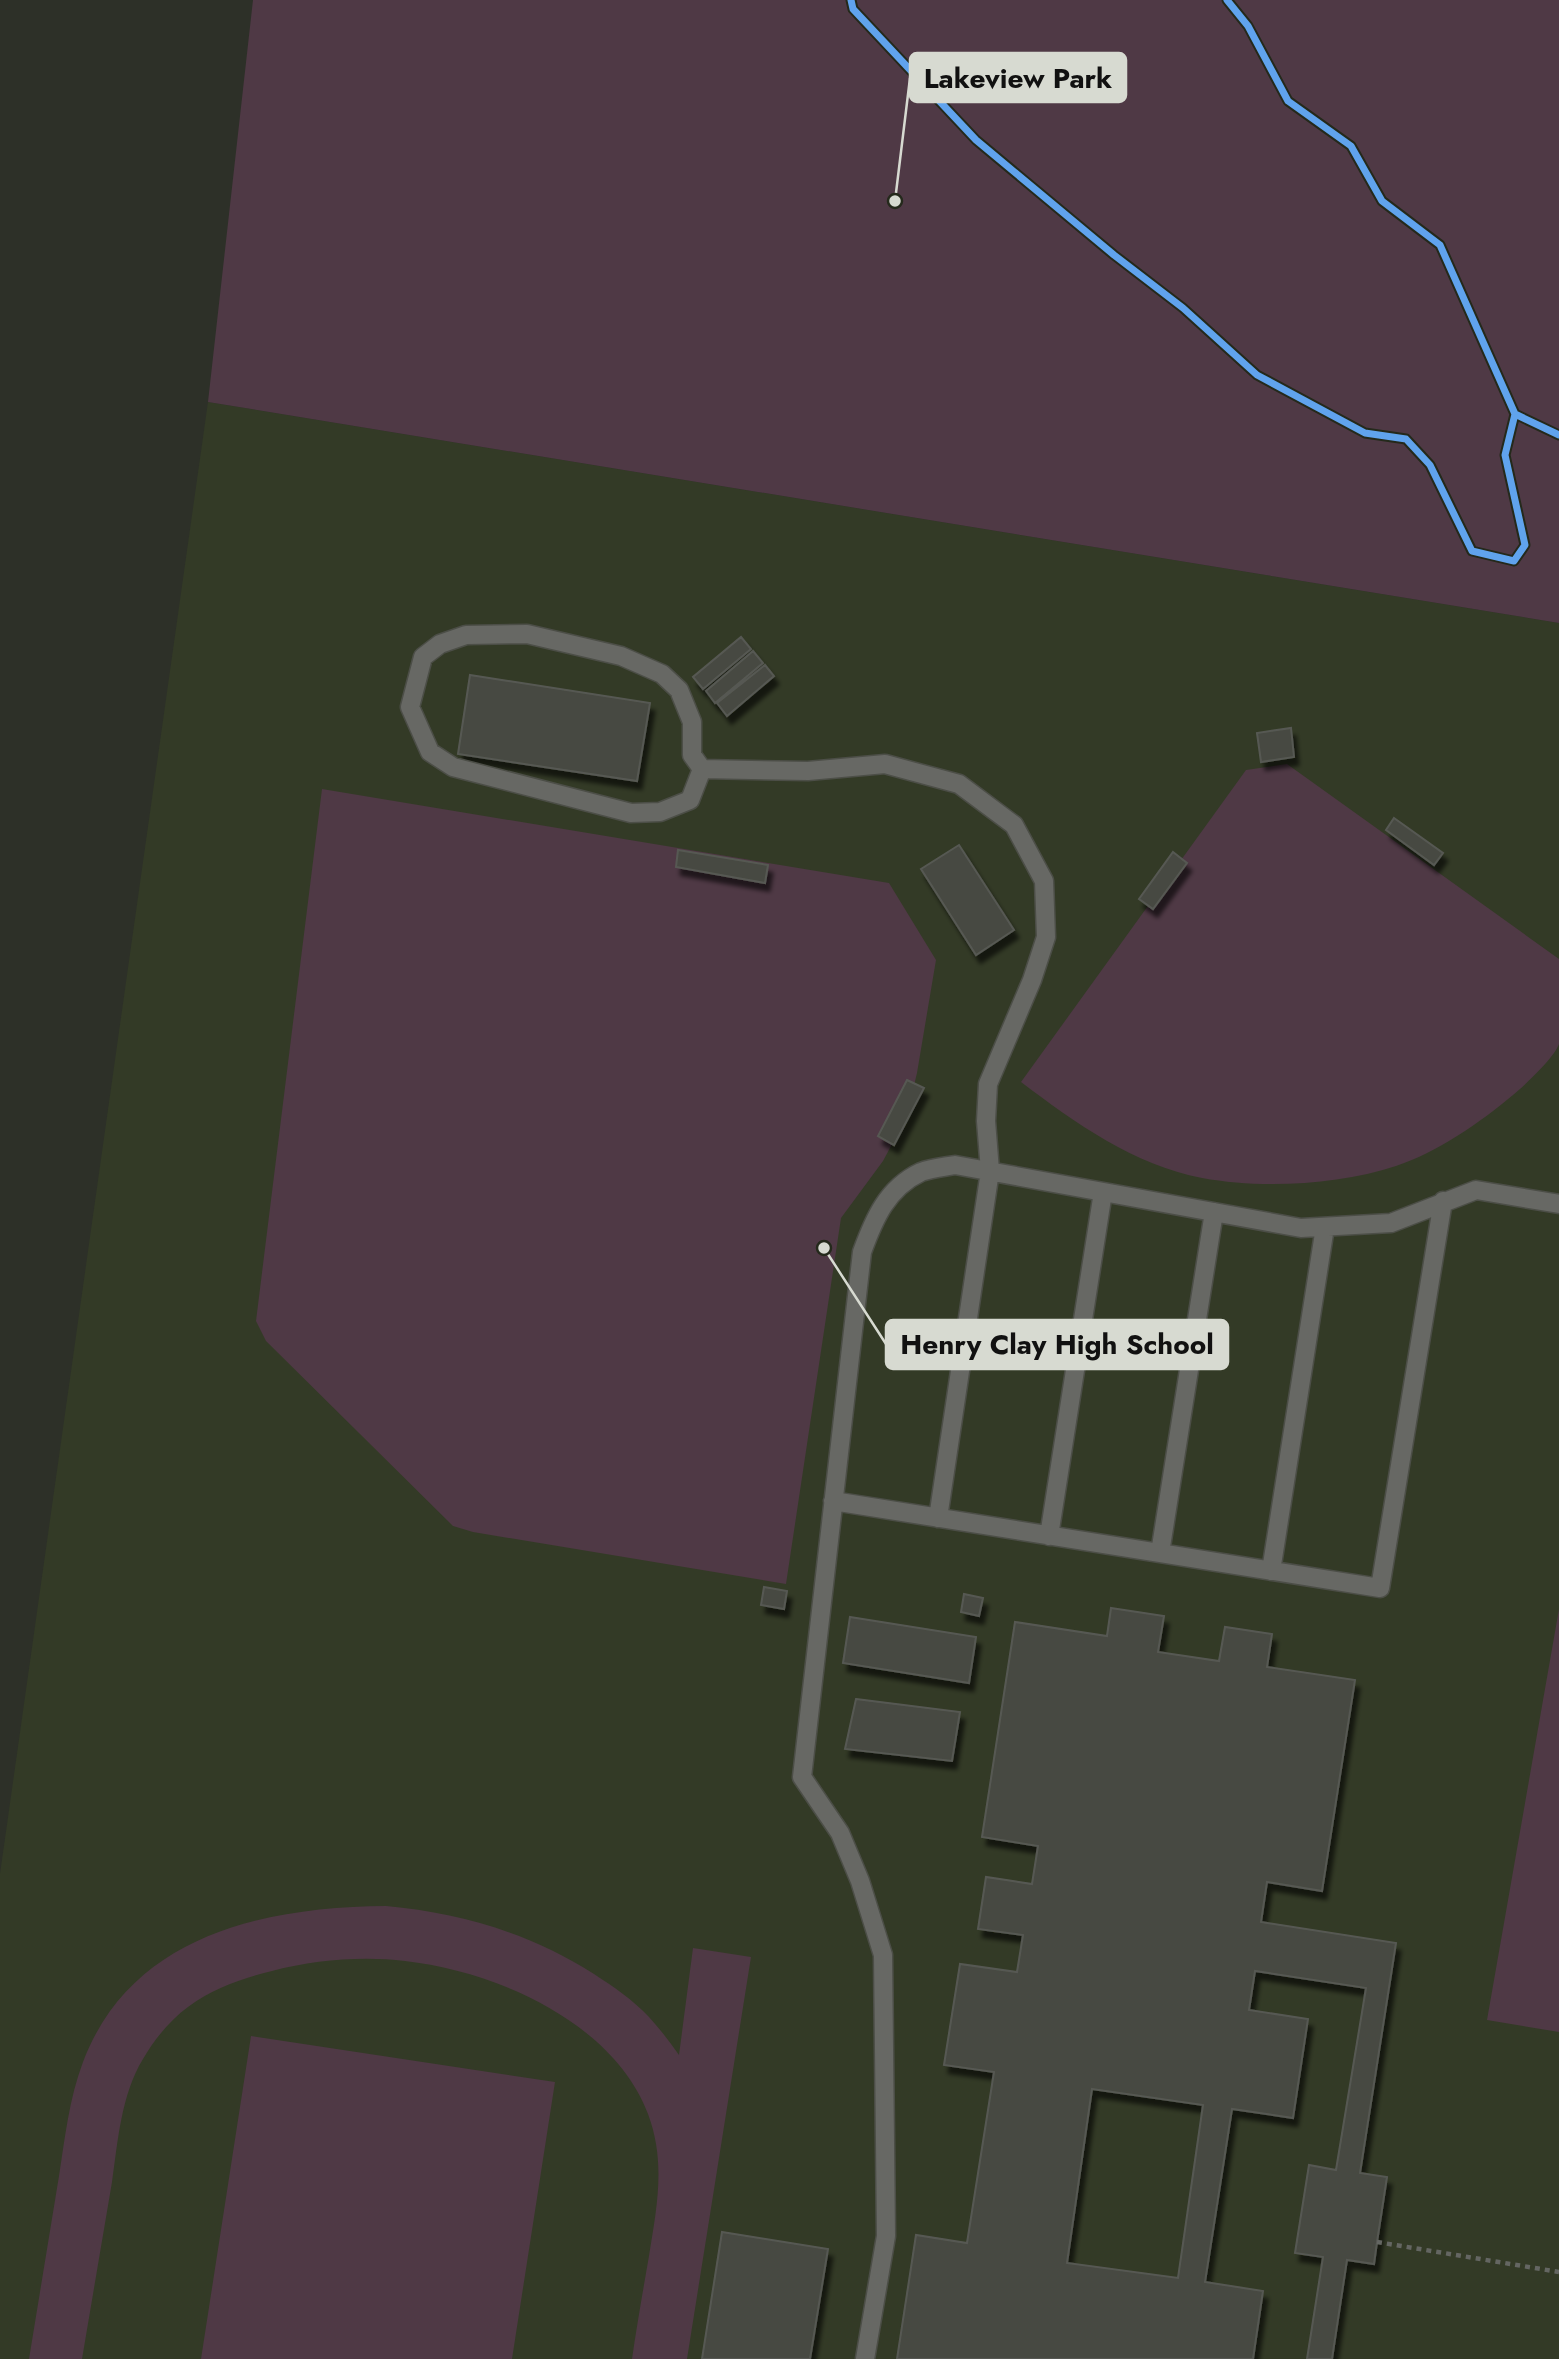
<svg xmlns="http://www.w3.org/2000/svg" width="1559" height="2359" font-family="Jost,sans-serif">
  <style>
    .built { fill: #333a26 }
    .green { fill: #4f3945 }
    .building { fill: #474a42; stroke: #575953; stroke-width: 2; fill-rule: evenodd; filter: url(#shadow) }
    .lines { fill: none; stroke-linecap: round; stroke-linejoin: round }
    .service-casing { stroke: #4c4e47; stroke-width: 21 }
    .path { stroke: #646662; stroke-width: 4.5; stroke-dasharray: 5 5; stroke-linecap: butt }
    .service { stroke: #676864; stroke-width: 18 }
    .cycleway-casing { stroke: #24291b; stroke-width: 11 }
    .cycleway { stroke: #60a3ed; stroke-width: 7 }
    .leader { fill: none; stroke: #d7dad1; stroke-width: 2.5 }
    .callout-dot { fill: #d7dad1; stroke: #24291b; stroke-width: 2.5 }
    .callout { fill: #d7dad1; stroke: #d7dad1; stroke-width: 2.5 }
    .callout-label { font-size: 28px; text-anchor: middle; font-weight: bold; fill: #111 }
  </style>
  <defs>
    <filter id="shadow"><feDropShadow dx="4.5" dy="8" stdDeviation="2" flood-color="#0009"/></filter>
  </defs>
  <rect width="100%" height="100%" fill="#2d3028"/>
  <!-- built -->
  <path class="built" d="M208 402 1559 623V2359H0V1874Z"/>
  <!-- green -->
  <path class="green" d="M253 0H1559V623L208 402Z
    M1287 764 1559 959C1559 980 1559 1002 1559 1023 1559 1029 1559 1038 1559 1044 1554 1058 1525 1085 1513 1095 1481 1122 1436 1153 1396 1166 1338 1185 1262 1189 1202 1178 1134 1165 1075 1123 1021 1082L1246 770Z
    M322 789 889 883 936 960 917 1073 906 1118 883 1161 841 1218 786 1584 473 1532 453 1526 266 1341 256 1321Z
    M1559 1609V2032L1487 2020Z
    M386 1906C461 1913 530 1933 594 1974 614 1987 633 2000 649 2017 660 2029 670 2042 679 2055L693 1948 751 1957 687 2359H632C637 2325 643 2290 649 2256 657 2207 666 2162 648 2114 614 2023 496 1971 405 1961 361 1956 315 1960 272 1971 243 1978 213 1988 188 2007 170 2020 154 2040 143 2059 121 2095 118 2141 112 2182 102 2241 92 2300 82 2359H29C39 2298 49 2237 59 2176 65 2138 69 2099 83 2062 131 1935 264 1907 386 1906Z
    M251 2036 555 2082 512 2359H201Z"/>
  <!-- building -->
  <path class="building" d="M741 637 751 649 703 689 693 677Z
    M753 651 763 663 715 703 706 691Z
    M765 665 774 676 727 716 717 703Z
    M470 675 650 703 637 781 458 754Z
    M1291 728 1294 757 1261 762 1257 733Z
    M1394 818 1443 853 1434 865 1386 830Z
    M959 845 1014 930 976 955 921 869Z
    M678 850 768 865 765 883 676 867Z
    M1173 852 1187 863 1153 909 1139 899Z
    M907 1080 924 1088 894 1145 878 1136Z
    M764 1587 787 1591 784 1609 761 1605Z
    M964 1594 983 1598 979 1616 961 1612Z
    M1111 1608 1164 1616 1158 1652 1219 1661 1225 1627 1272 1634 1267 1667 1355 1680 1322 1891 1267 1882 1261 1922 1396 1943 1360 2173 1387 2177 1377 2242 1374 2264 1347 2260 1332 2359H1307L1323 2257 1295 2253 1309 2165 1336 2170 1366 1988 1255 1971 1249 2010 1308 2019 1293 2118 1232 2109 1205 2282 1263 2291 1253 2359H897L916 2235 967 2243 994 2072 944 2065 960 1964 1017 1972 1023 1935 978 1929 986 1877 1032 1884 1038 1846 982 1837 1015 1622 1107 1636ZM1092 2089 1203 2105 1178 2278 1067 2263Z
    M850 1617 976 1637 969 1683 843 1663Z
    M856 1699 960 1712 952 1761 845 1749Z
    M722 2232 828 2249 810 2359H702Z"/>
  <g class="lines">
    <!-- service casing -->
    <g class="service-casing">
      <path id="service" d="M702 769 690 800 660 812 631 813 453 767 430 752 410 707 423 657 440 644 466 635 527 634 621 656 662 674 679 690 692 722V755L702 769 808 771 885 764 959 784 1014 825 1044 881 1046 937 1032 980 988 1084 986 1121 990 1171 938 1518
        M833 1501 1380 1588 1443 1201
        M1049 1536 1103 1192
        M1160 1553 1214 1212
        M1271 1571 1325 1227
        M865 2359 886 2236 883 1955 860 1881 840 1833 802 1777 862 1252C874 1219 887 1188 921 1172 931 1168 944 1167 955 1165L1301 1228 1391 1223 1476 1190 1559 1204"/>
    </g>
    <!-- path -->
    <path class="path" d="M1377 2242 1559 2272"/>
    <!-- service -->
    <use href="#service" class="service"/>
    <!-- cycleway casing -->
    <g class="cycleway-casing">
      <path id="cycleway" d="M851 0 853 9 976 140 1114 255 1183 308 1257 375 1365 433 1406 439 1430 465 1472 551 1514 561 1525 545 1505 455 1515 414
        M1227 0 1248 26 1288 101 1351 146 1382 201 1440 245 1515 414 1559 435"/>
    </g>
    <!-- cycleway -->
    <use href="#cycleway" class="cycleway"/>
  </g>
  <!-- callouts -->
  <path class="leader" d="M895 201L910 78M824 1248L886 1344"/>
  <g class="callout-dot">
    <circle cx="895" cy="201" r="7"/>
    <circle cx="824" cy="1248" r="7"/>
  </g>
  <g class="callout">
    <rect x="910" y="53" width="216" height="49" rx="7"/>
    <rect x="886" y="1320" width="342" height="49" rx="7"/>
  </g>
  <g class="callout-label">
    <text x="1018" y="88">Lakeview Park</text>
    <text x="1057" y="1354">Henry Clay High School</text>
  </g>
</svg>
